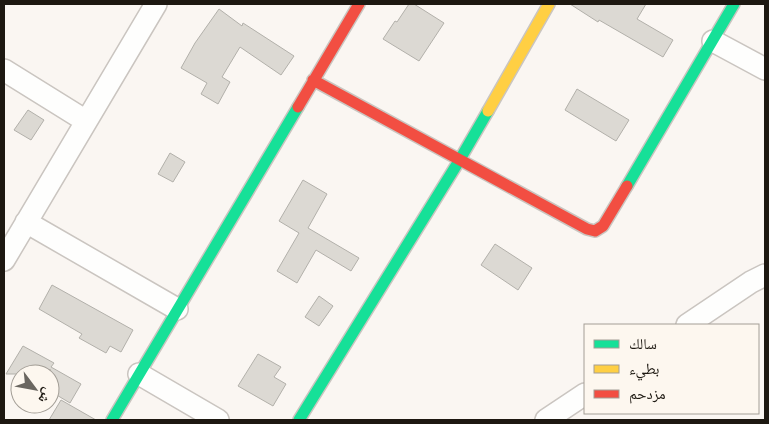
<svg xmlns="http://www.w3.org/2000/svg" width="769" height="424" font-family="Commissioner,'Noto Naskh Arabic',sans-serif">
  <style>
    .building { fill: #dcd9d3; stroke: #b2b0aa }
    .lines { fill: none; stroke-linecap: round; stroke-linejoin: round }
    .street-casing { stroke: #cac5c0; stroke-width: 24 }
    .fast-casing { stroke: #cac5c0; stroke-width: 14 }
    .slow-casing { stroke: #cac5c0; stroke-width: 14 }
    .jam-casing { stroke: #cac5c0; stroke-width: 14 }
    .street { stroke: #fefefd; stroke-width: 21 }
    .fast { stroke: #16e098; stroke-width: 11 }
    .slow { stroke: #ffcf43; stroke-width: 11 }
    .jam { stroke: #f24e42; stroke-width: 11 }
  </style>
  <rect width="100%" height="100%" fill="#faf6f2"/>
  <!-- building -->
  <path class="building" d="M409 4H414L444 23 419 61 383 39 395 21 397 22Z
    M570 4H646L637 19 673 40 663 57 599 20 598 22Z
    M219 9 242 26 243 23 294 56 281 75 240 47 222 77 230 82 218 104 201 94 207 83 181 68 195 43Z
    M577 89 629 120 616 141 565 110Z
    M28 110 44 120 31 140 14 130Z
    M170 153 185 162 173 182 158 174Z
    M303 180 327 194 308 228 359 258 351 271 316 250 297 283 277 271 299 233 279 221Z
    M495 244 532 268 518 290 481 265Z
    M52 285 133 330 121 352 110 346 106 353 79 338 82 334 39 309Z
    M319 296 333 306 319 326 305 317Z
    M23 346 54 363 51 367 81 384 70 403 50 391V369L47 374H6Z
    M258 354 281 367 274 377 286 384 273 406 238 386Z
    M61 400 96 420H49Z"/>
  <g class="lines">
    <!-- street casing -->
    <g class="street-casing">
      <path id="street" d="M713 41 765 69
        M4 70 86 121
        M26 222 177 309
        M4 260 156 4
        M687 325 751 282 765 275
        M139 374 218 420
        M546 420 585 394"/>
    </g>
    <!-- fast casing -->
    <g class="fast-casing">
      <path id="fast" d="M627 186 734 4
        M112 420 298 107
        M299 420 459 161 488 111"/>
    </g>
    <!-- slow casing -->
    <g class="slow-casing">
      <path id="slow" d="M488 111 549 4"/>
    </g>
    <!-- jam casing -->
    <g class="jam-casing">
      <path id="jam" d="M313 80 587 229 595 231 603 226 627 186
        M298 107 359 4"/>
    </g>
    <!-- street -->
    <use href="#street" class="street"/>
    <!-- fast -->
    <use href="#fast" class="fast"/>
    <!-- slow -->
    <use href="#slow" class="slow"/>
    <!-- jam -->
    <use href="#jam" class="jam"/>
  </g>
  <!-- border -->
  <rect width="769" height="424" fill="none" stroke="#1d1811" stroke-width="10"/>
  <!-- legend -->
  <rect x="584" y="324" width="175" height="90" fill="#fdf7ef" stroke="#a39e96"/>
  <rect x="594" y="340" width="25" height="8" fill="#16e098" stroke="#a39e96"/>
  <text x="629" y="349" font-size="15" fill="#1d1811">سالك</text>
  <rect x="594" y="365" width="25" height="8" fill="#ffcf43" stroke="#a39e96"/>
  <text x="629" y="374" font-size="15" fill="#1d1811">بطيء</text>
  <rect x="594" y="390" width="25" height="8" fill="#f24e42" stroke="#a39e96"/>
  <text x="629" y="399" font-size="15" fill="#1d1811">مزدحم</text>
  <!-- north arrow -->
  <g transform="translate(35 389) rotate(122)"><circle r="24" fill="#fdf7ef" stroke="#a39e96"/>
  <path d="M0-4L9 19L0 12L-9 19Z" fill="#6a6660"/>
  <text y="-8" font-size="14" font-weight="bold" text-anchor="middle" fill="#1d1811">ش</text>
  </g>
</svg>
